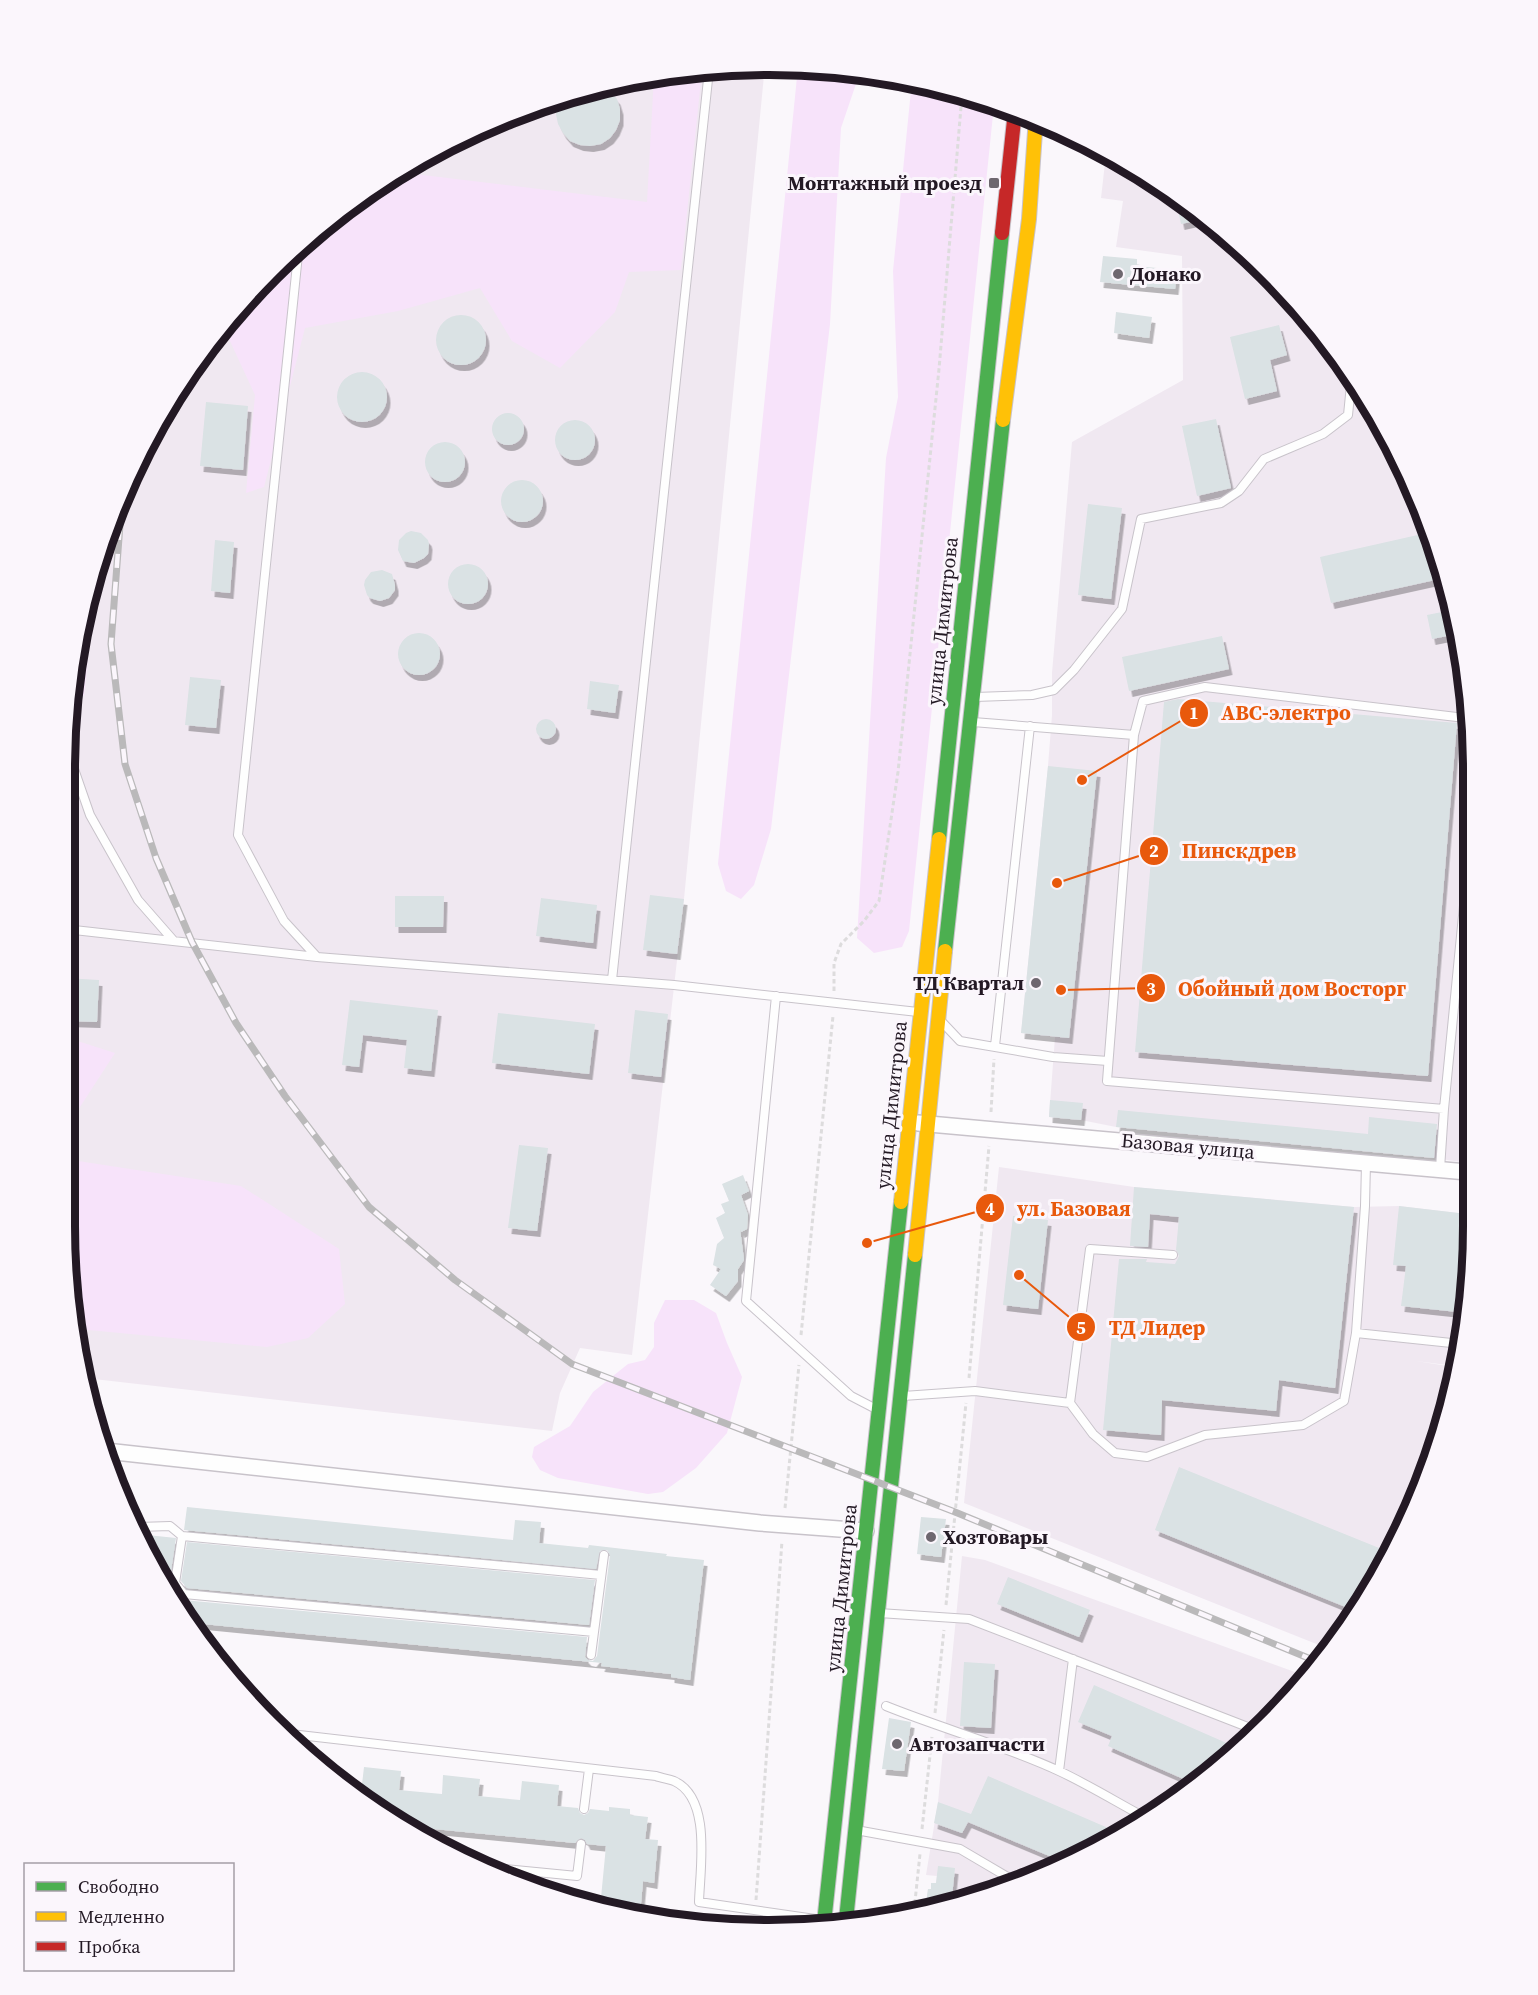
<svg xmlns="http://www.w3.org/2000/svg" width="1538" height="1995" font-family="'Source Serif 4',serif">
  <style>
    .built { fill: #f0e8f1 }
    .green { fill: #f7e3fa }
    .building { fill: #dae2e4; filter: url(#shadow) }
    .lines { fill: none; stroke-linecap: round; stroke-linejoin: round }
    .lane-casing { stroke: #c8c3ca; stroke-width: 10 }
    .street-casing { stroke: #c8c3ca; stroke-width: 18 }
    .fast-casing { stroke: #c8c3ca; stroke-width: 16 }
    .slow-casing { stroke: #c8c3ca; stroke-width: 16 }
    .jam-casing { stroke: #c8c3ca; stroke-width: 16 }
    .path { stroke: #dddcdd; stroke-width: 3; stroke-dasharray: 4.5 3; stroke-linecap: butt }
    .lane { stroke: #fefefe; stroke-width: 8 }
    .street { stroke: #fefefe; stroke-width: 15 }
    .fast { stroke: #4caf50; stroke-width: 14 }
    .slow { stroke: #ffc107; stroke-width: 14 }
    .jam { stroke: #c62828; stroke-width: 14 }
    .rail-casing { stroke: #bab9ba; stroke-width: 7 }
    .rail { stroke: #fbf6fc; stroke-width: 4.5; stroke-dasharray: 14; stroke-linecap: butt }
    .poi-dot { fill: #6e676f; stroke: #fbf6fc; stroke-width: 2 }
    .labels { text-anchor: middle; stroke-width: 6; stroke-linejoin: round; paint-order: stroke }
    .poi-label { font-size: 20px; font-weight: bold; fill: #231924; stroke: #fbf6fc; text-anchor: start }
    .street-label { font-size: 20px; fill: #231924; stroke: #fbf6fc }
    .rim { fill: none; stroke: #231924; stroke-width: 8 }
    .leader { fill: none; stroke: #e8590c; stroke-width: 2 }
    .callout-dot { fill: #e8590c; stroke: #fbf6fc; stroke-width: 2 }
    .mark-label { font-size: 18px; text-anchor: middle; font-weight: bold; fill: #fff }
    .callout-label { font-size: 21px; text-anchor: middle; font-weight: bold; fill: #e8590c; stroke: #fbf6fc; stroke-width: 6; stroke-linejoin: round; paint-order: stroke }
  </style>
  <defs>
    <filter id="shadow"><feDropShadow dx="3.5" dy="6" stdDeviation="0" flood-color="#0004"/></filter>
  </defs>
  <rect width="100%" height="100%" fill="#faf7fb"/>
  <!-- built -->
  <path class="built" d="M765 65 684 899 632 1355 580 1348 560 1393 552 1431 85 1378 65 1226 66 723 89 586 137 458 210 340 304 240 378 183 500 118 632 78Z
    M1106 154 1161 183 1267 271 1355 378 1436 542 1468 677 1467 1163 1434 1158 1116 1127 1081 1120 1049 1117 1055 1037 1021 1033 1048 766 1052 715V673L1072 442 1183 380 1182 256 1116 247 1123 201 1101 198Z
    M999 1167 1134 1187 1354 1207 1399 1206 1467 1214V1318L1455 1366 1416 1361 1454 1367 1420 1495 1355 1617 1329 1649 964 1503Z
    M962 1556 985 1560 1306 1676 1267 1724 1160 1812 1080 1858 952 1906 925 1910 928 1889H931V1883H936L937 1876 926 1875 938 1802Z"/>
  <!-- green -->
  <path class="green" d="M798 67 857 73 858 78 841 128 830 324 771 829 754 885 741 899 726 891 718 864Z
    M702 71 681 270 629 272 615 312 560 368 512 341 480 288 398 311 305 328 264 487 246 493 255 395 223 326 304 240 378 183 398 172 647 202 654 76Z
    M912 80 994 105 909 931 902 947 874 953 857 938 886 458 898 397 893 271Z
    M98 560 84 696 73 683 89 586Z
    M65 1037 115 1053 65 1130Z
    M65 1159 241 1186 339 1249 345 1304 308 1338 267 1347 78 1329 65 1226Z
    M665 1300H694L716 1313 727 1343 742 1377 727 1433 696 1468 663 1492 648 1494 558 1478 540 1470 532 1457 534 1447 570 1426 593 1392 628 1364 645 1360 654 1347V1323Z"/>
  <!-- building -->
  <path class="building" d="M604 86 610 91 617 99 620 109V120L616 130 610 138 601 144 590 146 580 145 570 141 563 133 558 124 556 114 560 100Z
    M1175 195 1189 206 1204 219 1181 224Z
    M1103 256 1137 259V266L1177 270 1175 289 1100 282Z
    M1116 312 1152 317 1149 338 1114 333Z
    M436 340a25 25 0 1 1 50 0a25 25 0 1 1-50 0Z
    M1279 325 1287 355 1270 360 1277 391 1245 399 1230 337Z
    M337 397a25 25 0 1 1 50 0a25 25 0 1 1-50 0Z
    M206 402 248 406 243 470 200 466Z
    M492 429a16 16 0 1 1 32 0a16 16 0 1 1-32 0Z
    M1216 419 1231 488 1197 496 1182 426Z
    M555 440a20 20 0 1 1 40 0a20 20 0 1 1-40 0Z
    M425 462a20 20 0 1 1 40 0a20 20 0 1 1-40 0Z
    M501 501a21 21 0 1 1 42 0a21 21 0 1 1-42 0Z
    M1088 504 1122 508 1111 599 1078 595Z
    M411 531 421 533 428 540 429 544 428 554 424 558 414 563 403 561 398 550 399 540 406 533Z
    M1431 532 1436 542 1444 578 1331 603 1320 557Z
    M215 540 234 542 230 593 211 591Z
    M448 584a20 20 0 1 1 40 0a20 20 0 1 1-40 0Z
    M382 570 392 574 395 585V590L389 598 380 601 370 598 367 595 364 585 365 580 371 572Z
    M1452 610 1457 634 1432 639 1427 615Z
    M398 654a21 21 0 1 1 42 0a21 21 0 1 1-42 0Z
    M1222 636 1229 669 1129 691 1122 657Z
    M190 677 221 680 216 728 185 725Z
    M590 681 619 685 615 713 587 709Z
    M1178 699 1457 723 1428 1076 1135 1052 1164 702Z
    M536 729a10 10 0 1 1 20 0a10 10 0 1 1-20 0Z
    M1048 766 1097 771 1069 1038 1021 1033Z
    M650 895 684 899 677 954 643 950Z
    M395 896H444L443 927H395Z
    M541 898 597 905 593 943 536 936Z
    M65 978 99 980 97 1022 65 1021Z
    M350 1000 438 1010 431 1071 404 1068 407 1040 363 1035 359 1067 342 1065Z
    M635 1010 668 1014 661 1077 628 1073Z
    M498 1013 595 1024 589 1074 492 1063Z
    M1050 1100 1083 1103 1081 1120 1049 1117Z
    M1118 1110 1368 1134 1369 1117 1437 1124 1434 1158 1116 1127Z
    M519 1145 548 1148 537 1231 508 1228Z
    M743 1175 749 1191 741 1195 748 1215 747 1229 741 1232 740 1229 744 1260 738 1269V1281L726 1296 710 1285 721 1269 713 1265 717 1244 724 1238 716 1218 725 1213 721 1204 729 1201 722 1184Z
    M1134 1187 1354 1207 1335 1388 1279 1380 1276 1411 1162 1400 1161 1435 1103 1430 1119 1259H1147L1146 1262 1175 1264 1179 1256 1176 1250 1179 1217 1150 1214 1148 1247 1130 1246Z
    M1399 1206 1467 1214V1313L1401 1306 1406 1266 1393 1265Z
    M1013 1216 1048 1220 1038 1309 1003 1305Z
    M1179 1467 1389 1552 1358 1612 1155 1530Z
    M187 1507 513 1540 515 1520 541 1522 539 1543 588 1548 589 1545 667 1554 666 1556 704 1560 690 1680 671 1677V1674L601 1666 602 1663 193 1623 159 1579 144 1541 147 1535 176 1538 169 1584 183 1600 587 1637 585 1657 588 1660 593 1661 597 1656 610 1555 607 1550 600 1551 596 1569 184 1530Z
    M921 1517 946 1519 941 1557 917 1554Z
    M187 1542 595 1580 589 1625 187 1588 181 1581Z
    M1008 1577 1090 1610 1079 1637 997 1604Z
    M964 1662 995 1664 991 1728 960 1726Z
    M1094 1685 1238 1748 1195 1784 1108 1746 1112 1736 1078 1722Z
    M889 1718 911 1722 904 1771 882 1769Z
    M364 1767 401 1771 399 1790 442 1794 443 1775 480 1779 478 1796 520 1800 522 1781 559 1785 557 1806 578 1808 580 1813 584 1815 588 1813 590 1809 609 1811V1807L630 1809V1815L648 1817 645 1839 658 1840 654 1883 643 1881 640 1914 600 1908 606 1846 587 1844 585 1840 581 1838 575 1843 404 1826 361 1793Z
    M988 1776 1122 1834 1080 1858 1066 1863 968 1822 962 1833 934 1823 938 1802 971 1814Z
    M938 1866 955 1868 951 1906 925 1910 928 1889H931V1883H936Z"/>
  <g class="lines">
    <!-- lane casing -->
    <g class="lane-casing">
      <path id="lane" d="M299 245 238 835 284 921 317 957 674 985 918 1012
        M975 697 1032 695 1054 690 1074 670 1122 609 1141 519 1221 503 1239 491 1264 459 1323 434 1348 415 1352 375
        M973 722 1134 735
        M66 746 90 815 138 900 173 940
        M1467 875 1444 1109 1107 1081 1134 735 1143 701 1205 687 1465 718 1468 753
        M65 929 317 957
        M612 980 709 70
        M776 996 746 1301 851 1396 876 1409
        M942 1022 960 1041 1053 1057 1108 1061
        M995 1046 1030 726
        M1440 1169 1444 1109
        M1356 1333 1461 1344
        M903 1396 975 1391 1070 1403 1090 1249 1173 1255
        M1070 1403 1093 1434 1115 1453 1147 1457 1205 1435 1303 1425 1344 1401 1356 1333 1365 1206 1366 1163
        M138 1527 170 1526 182 1536 601 1575
        M141 1536 142 1527
        M182 1536 175 1583 184 1594 594 1632
        M879 1613 969 1619 1258 1731
        M591 1655 604 1555
        M886 1706C943 1729 1003 1745 1059 1771 1089 1785 1118 1803 1148 1819
        M282 1733 656 1776C661 1778 668 1779 674 1781 712 1798 700 1868 699 1902L822 1920
        M1059 1771 1073 1659
        M584 1809 589 1769
        M856 1830 960 1849 1016 1882
        M494 1868 577 1876 581 1844"/>
    </g>
    <!-- street casing -->
    <g class="street-casing">
      <path id="street" d="M918 1123 1467 1172
        M106 1451 760 1523 866 1531"/>
    </g>
    <!-- fast casing -->
    <g class="fast-casing">
      <path id="fast" d="M939 839 1002 233
        M945 951 1003 420
        M846 1920 915 1255
        M824 1923 901 1202"/>
    </g>
    <!-- slow casing -->
    <g class="slow-casing">
      <path id="slow" d="M1003 420 1029 219 1036 117
        M901 1202 939 839
        M915 1255 945 951"/>
    </g>
    <!-- jam casing -->
    <g class="jam-casing">
      <path id="jam" d="M1002 233 1015 111"/>
    </g>
    <!-- path -->
    <path class="path" d="M961 102 995 105
      M834 991V963L841 944 864 921 879 901 898 772 939 369 962 95
      M991 1112 994 1059
      M801 1335 833 1016
      M969 1378 989 1146
      M785 1508 799 1365
      M946 1605 966 1403
      M935 1713 944 1630
      M922 1829 932 1737
      M756 1900 782 1541
      M914 1911 920 1854"/>
    <!-- lane -->
    <use href="#lane" class="lane"/>
    <!-- street -->
    <use href="#street" class="street"/>
    <!-- fast -->
    <use href="#fast" class="fast"/>
    <!-- slow -->
    <use href="#slow" class="slow"/>
    <!-- jam -->
    <use href="#jam" class="jam"/>
    <!-- rail casing -->
    <g class="rail-casing">
      <path id="rail" d="M122 498 111 644 125 764 156 858 192 942 236 1023 285 1096 369 1207 455 1280 572 1364 955 1512 1318 1662"/>
    </g>
    <!-- rail -->
    <use href="#rail" class="rail"/>
  </g>
  <!-- markers -->
  <g class="poi-dot">
    <rect x="988" y="177" width="12" height="12" rx="3"/>
    <circle cx="1118" cy="274" r="6"/>
    <circle cx="1036" cy="983" r="6"/>
    <circle cx="931" cy="1537" r="6"/>
    <circle cx="897" cy="1744" r="6"/>
  </g>
  <g class="labels">
    <!-- poi labels -->
    <g class="poi-label">
      <text x="982" y="190" text-anchor="end">Монтажный проезд</text>
      <text x="1130" y="281">Донако</text>
      <text x="1024" y="990" text-anchor="end">ТД Квартал</text>
      <text x="943" y="1544">Хозтовары</text>
      <text x="909" y="1751">Автозапчасти</text>
    </g>
    <!-- street labels -->
    <g class="street-label">
      <text transform="translate(942 621) rotate(-84)" y="7">улица Димитрова</text>
      <text transform="translate(891 1105) rotate(-84)" y="7">улица Димитрова</text>
      <text transform="translate(1188 1146) rotate(5)" y="7">Базовая улица</text>
      <text transform="translate(841 1588) rotate(-84)" y="7">улица Димитрова</text>
    </g>
  </g>
  <!-- crop -->
  <path d="M0 0H1538V1995H0ZM769 75H769A694 694 0 0 1 1463 769V1226A694 694 0 0 1 769 1920H769A694 694 0 0 1 75 1226V769A694 694 0 0 1 769 75Z" fill="#fbf6fc" fill-rule="evenodd"/>
  <path class="rim" d="M769 75H769A694 694 0 0 1 1463 769V1226A694 694 0 0 1 769 1920H769A694 694 0 0 1 75 1226V769A694 694 0 0 1 769 75Z"/>
  <!-- callouts -->
  <path class="leader" d="M1082 780L1194 713M1057 883L1154 851M1061 990L1151 988M867 1243L990 1208M1019 1275L1081 1327"/>
  <g class="callout-dot">
    <circle cx="1082" cy="780" r="6"/>
    <circle cx="1057" cy="883" r="6"/>
    <circle cx="1061" cy="990" r="6"/>
    <circle cx="867" cy="1243" r="6"/>
    <circle cx="1019" cy="1275" r="6"/>
    <circle cx="1194" cy="713" r="15"/>
    <circle cx="1154" cy="851" r="15"/>
    <circle cx="1151" cy="988" r="15"/>
    <circle cx="990" cy="1208" r="15"/>
    <circle cx="1081" cy="1327" r="15"/>
  </g>
  <g class="mark-label">
    <text x="1194" y="719">1</text>
    <text x="1154" y="857">2</text>
    <text x="1151" y="995">3</text>
    <text x="990" y="1215">4</text>
    <text x="1081" y="1334">5</text>
  </g>
  <g class="callout-label">
    <text x="1286" y="720">АВС-электро</text>
    <text x="1239" y="858">Пинскдрев</text>
    <text x="1292" y="996">Обойный дом Восторг</text>
    <text x="1074" y="1216">ул. Базовая</text>
    <text x="1157" y="1335">ТД Лидер</text>
  </g>
  <!-- legend -->
  <rect x="24" y="1863" width="210" height="108" fill="#fbf6fc" stroke="#a59ea6" stroke-width="1.5"/>
  <rect x="36" y="1882" width="30" height="9" fill="#4caf50" stroke="#a59ea6" stroke-width="1.5"/>
  <text x="78" y="1893" font-size="18" fill="#231924">Свободно</text>
  <rect x="36" y="1912" width="30" height="9" fill="#ffc107" stroke="#a59ea6" stroke-width="1.5"/>
  <text x="78" y="1923" font-size="18" fill="#231924">Медленно</text>
  <rect x="36" y="1942" width="30" height="9" fill="#c62828" stroke="#a59ea6" stroke-width="1.5"/>
  <text x="78" y="1953" font-size="18" fill="#231924">Пробка</text>
</svg>
